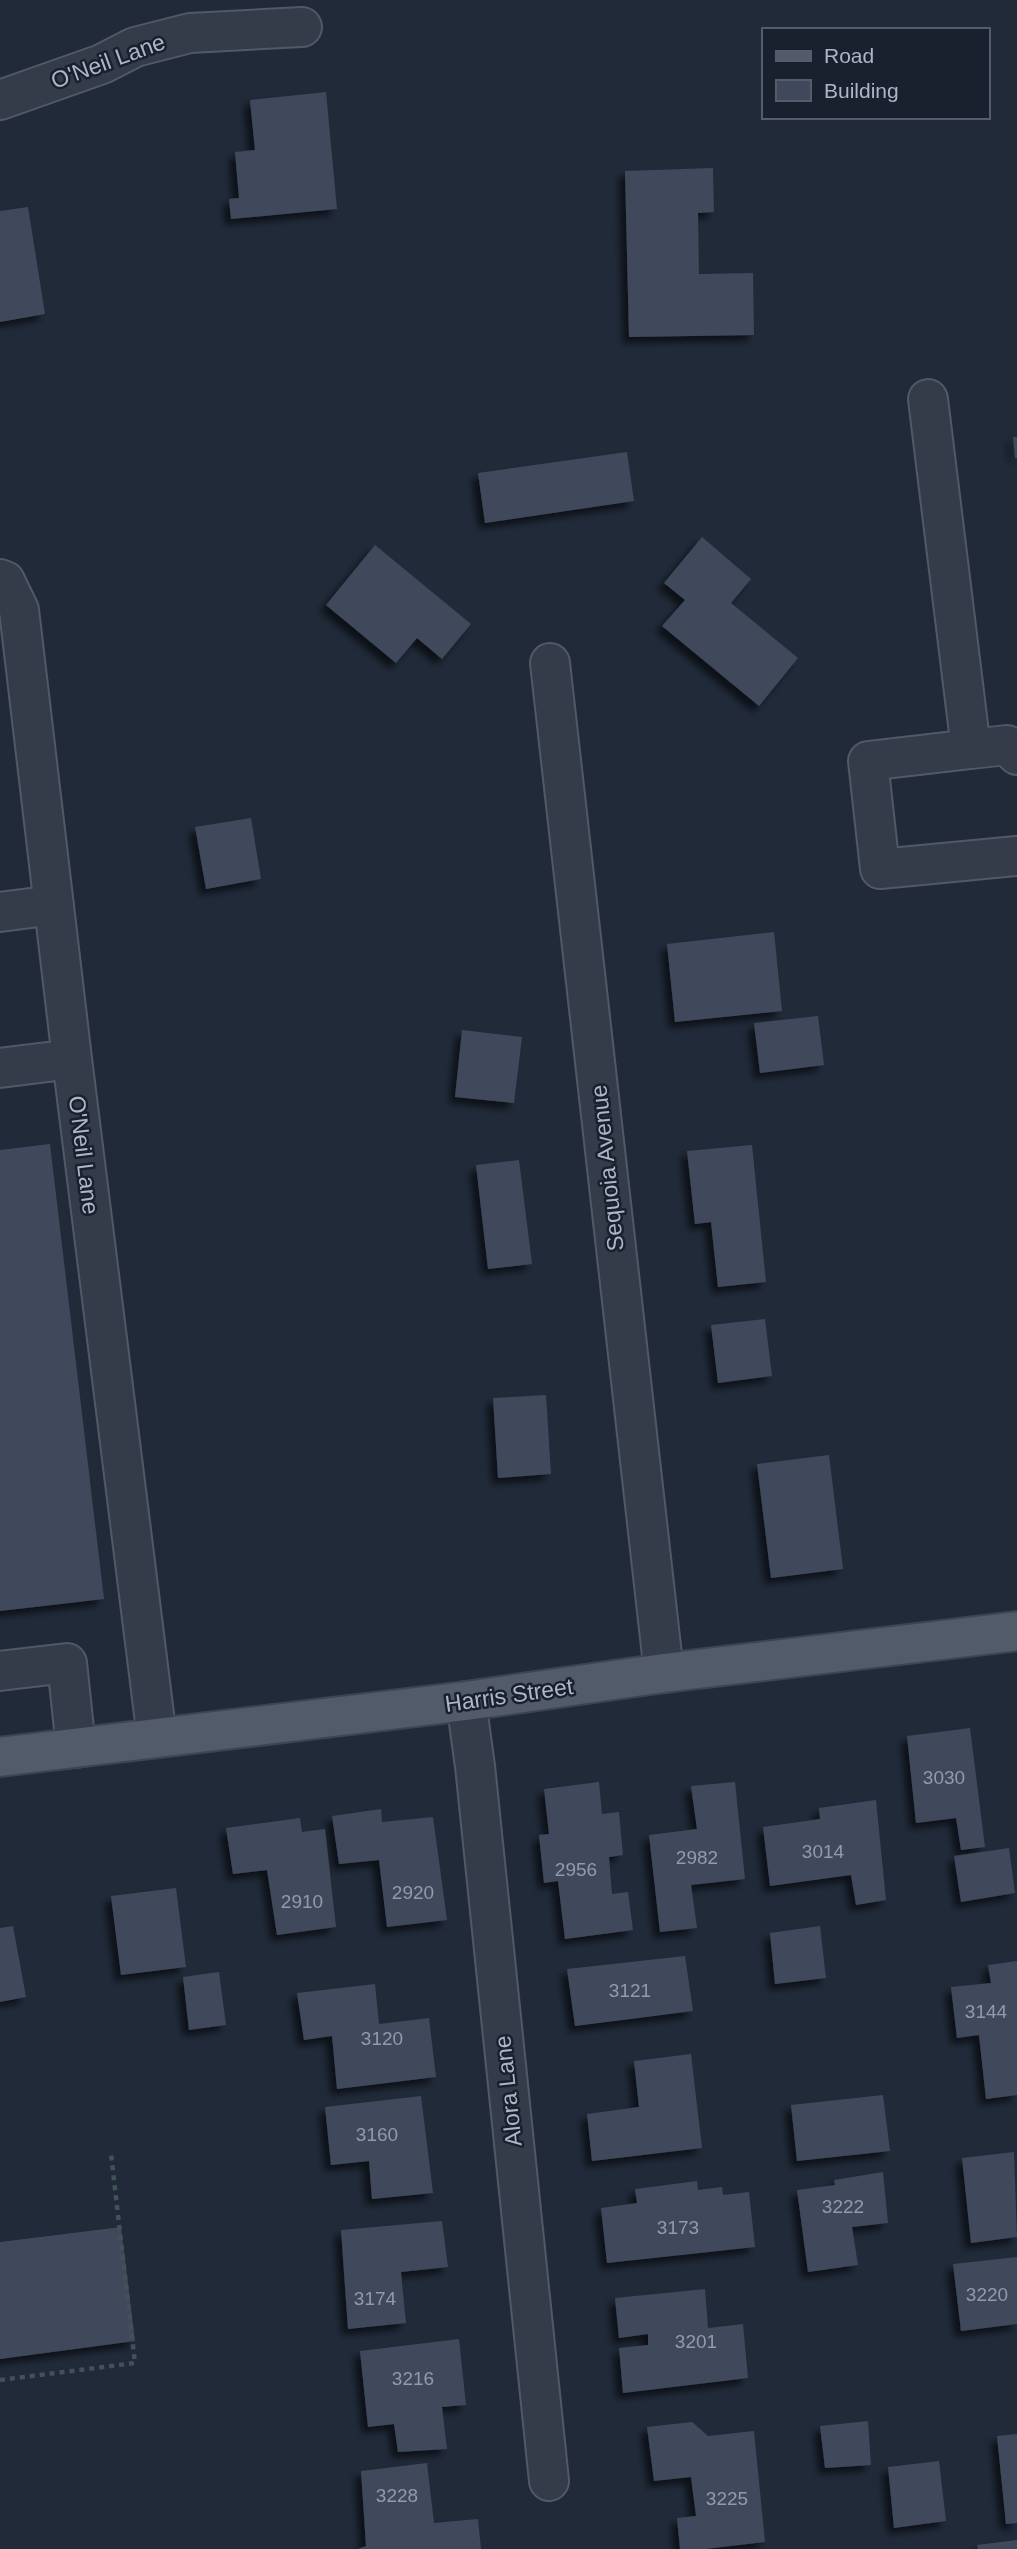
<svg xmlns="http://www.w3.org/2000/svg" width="1017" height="2549" font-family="Arial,sans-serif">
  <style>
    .building { fill: #3f495b; filter: url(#shadow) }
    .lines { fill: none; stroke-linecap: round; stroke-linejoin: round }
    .minor-casing { stroke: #515967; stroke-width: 42 }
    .major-casing { stroke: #3d4553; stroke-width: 42 }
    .path { stroke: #405357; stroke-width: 4.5; stroke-dasharray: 5 5; stroke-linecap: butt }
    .minor { stroke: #343c49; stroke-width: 38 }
    .major { stroke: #525b69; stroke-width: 38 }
    .labels { text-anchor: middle; stroke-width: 5; stroke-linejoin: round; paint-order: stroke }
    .number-label { font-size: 19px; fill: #929bab }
    .street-label { font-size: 23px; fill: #aeb6c6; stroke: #19212e }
  </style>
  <defs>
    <filter id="shadow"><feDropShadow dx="-6" dy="6" stdDeviation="3.5" flood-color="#0009"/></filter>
  </defs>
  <rect width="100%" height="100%" fill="#202a39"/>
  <!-- building -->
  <path class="building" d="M326 92 337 209 231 219 229 199 239 198 235 152 255 150 250 100Z
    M713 168 714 212 698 213 699 274 753 273 754 335 629 337 625 171Z
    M28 207 45 314 0 322V211Z
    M1013 437H1017V458H1015Z
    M627 452 634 501 485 523 478 473Z
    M702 537 751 579 731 603 798 658 759 706 662 626 685 600 664 583Z
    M375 545 471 624 442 659 417 638 396 663 326 605Z
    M251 818 261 879 206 889 195 827Z
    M774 932 782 1011 675 1022 667 944Z
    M818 1016 824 1065 760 1073 754 1023Z
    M462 1030 522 1037 514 1103 455 1097Z
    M50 1144 104 1599 0 1611V1150Z
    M752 1145 766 1282 718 1287 711 1222 695 1224 687 1151Z
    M519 1160 532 1264 488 1269 476 1165Z
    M765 1319 772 1376 718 1383 711 1325Z
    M546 1395 551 1474 498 1478 493 1398Z
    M829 1455 843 1569 771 1578 757 1464Z
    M970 1728 985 1847 961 1850 956 1818 916 1823 907 1736Z
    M599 1782 602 1814 619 1812 623 1855 609 1857 612 1894 628 1892 633 1930 565 1939 558 1881 544 1883 539 1835 549 1834 544 1789Z
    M735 1782 745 1879 691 1885 697 1928 660 1932 649 1835 697 1829 691 1786Z
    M876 1800 886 1900 856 1905 851 1875 770 1886 763 1827 820 1819 819 1808Z
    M381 1809 382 1822 433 1817 447 1920 387 1927 379 1860 339 1864 332 1816Z
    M300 1818 302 1832 325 1829 336 1927 277 1935 267 1870 233 1874 226 1828Z
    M1009 1848 1015 1893 961 1902 954 1856Z
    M176 1888 186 1967 121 1975 111 1896Z
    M13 1926 26 1997 0 2002V1928Z
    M820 1926 826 1978 775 1984 770 1933Z
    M685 1956 693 2011 575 2026 567 1969Z
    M1017 1961V2095L986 2099 979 2035 957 2038 951 1987 991 1983 988 1965Z
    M219 1972 226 2025 189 2030 183 1977Z
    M375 1984 379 2024 429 2018 436 2077 337 2089 332 2036 304 2040 297 1993Z
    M691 2054 702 2148 592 2161 587 2114 639 2107 634 2061Z
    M883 2095 890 2151 797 2161 791 2105Z
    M421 2096 433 2193 372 2199 369 2161 331 2165 325 2107Z
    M1014 2152 1017 2237 971 2243 962 2158Z
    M883 2172 888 2223 852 2227 858 2265 808 2272 797 2190 835 2185 834 2180Z
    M697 2181 698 2190 722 2187 723 2195 749 2192 755 2247 607 2263 601 2208 637 2203 635 2189Z
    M442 2221 448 2267 401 2272 406 2323 348 2329 341 2230Z
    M121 2227 135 2341 0 2359V2242Z
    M1017 2257V2324L961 2331 953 2264Z
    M705 2289 708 2328 743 2324 748 2378 623 2393 619 2348 648 2345V2334L619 2338 615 2298Z
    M459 2339 466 2405 442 2407 447 2449 398 2452 394 2424 368 2427 360 2351Z
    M868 2421 871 2465 825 2468 820 2426Z
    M692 2422 708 2436 754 2431 765 2542 705 2549H680L677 2518 696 2516 691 2477 654 2481 647 2427Z
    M1017 2434V2523L1006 2524 997 2436Z
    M939 2461 946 2521 894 2528 888 2467Z
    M427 2463 434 2523 478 2519 481 2549H358L366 2546 361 2471Z
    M1017 2540V2549H978L977 2545Z"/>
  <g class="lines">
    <!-- minor casing -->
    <g class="minor-casing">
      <path id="minor" d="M0 100 102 64 135 47 190 33 302 27
        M928 399 971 749 868 761 880 869 1017 856
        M0 579 5 581 19 610 72 1059 157 1738
        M550 663 664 1673
        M971 749 1007 745 1017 755
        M0 912 54 905
        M0 1068 72 1059
        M0 1671 67 1663 76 1748
        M466 1701 475 1766 549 2481"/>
    </g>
    <!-- major casing -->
    <g class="major-casing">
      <path id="major" d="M0 1757 466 1701 664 1673 1017 1631"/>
    </g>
    <!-- path -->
    <path class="path" d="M0 2380 135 2363 111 2154"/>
    <!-- minor -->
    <use href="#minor" class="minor"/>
    <!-- major -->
    <use href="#major" class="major"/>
  </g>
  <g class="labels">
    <!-- number labels -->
    <g class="number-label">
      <text x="944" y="1784">3030</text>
      <text x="823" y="1858">3014</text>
      <text x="697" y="1864">2982</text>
      <text x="576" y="1876">2956</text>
      <text x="413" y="1899">2920</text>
      <text x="302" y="1908">2910</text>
      <text x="630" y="1997">3121</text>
      <text x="986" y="2018">3144</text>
      <text x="382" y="2045">3120</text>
      <text x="377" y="2141">3160</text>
      <text x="843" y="2213">3222</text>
      <text x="678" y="2234">3173</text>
      <text x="987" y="2301">3220</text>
      <text x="375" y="2305">3174</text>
      <text x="696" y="2348">3201</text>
      <text x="413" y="2385">3216</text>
      <text x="397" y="2502">3228</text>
      <text x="727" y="2505">3225</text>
    </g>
    <!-- street labels -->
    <g class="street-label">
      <text transform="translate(108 61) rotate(-20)" y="8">O'Neil Lane</text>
      <text transform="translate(84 1155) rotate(83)" y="8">O'Neil Lane</text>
      <text transform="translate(607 1168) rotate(-96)" y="8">Sequoia Avenue</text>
      <text transform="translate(509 1695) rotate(-8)" y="8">Harris Street</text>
      <text transform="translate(508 2091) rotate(-96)" y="8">Alora Lane</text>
    </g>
  </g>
  <!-- legend -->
  <rect x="762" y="28" width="228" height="91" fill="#19212e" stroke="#555d6b" stroke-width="2"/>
  <rect x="776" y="51" width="35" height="10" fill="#525b69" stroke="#555d6b" stroke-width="2"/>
  <text x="824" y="63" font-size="21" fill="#aeb6c6">Road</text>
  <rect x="776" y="80" width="35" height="21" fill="#3f495b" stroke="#555d6b" stroke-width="2"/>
  <text x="824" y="98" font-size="21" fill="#aeb6c6">Building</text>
</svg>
